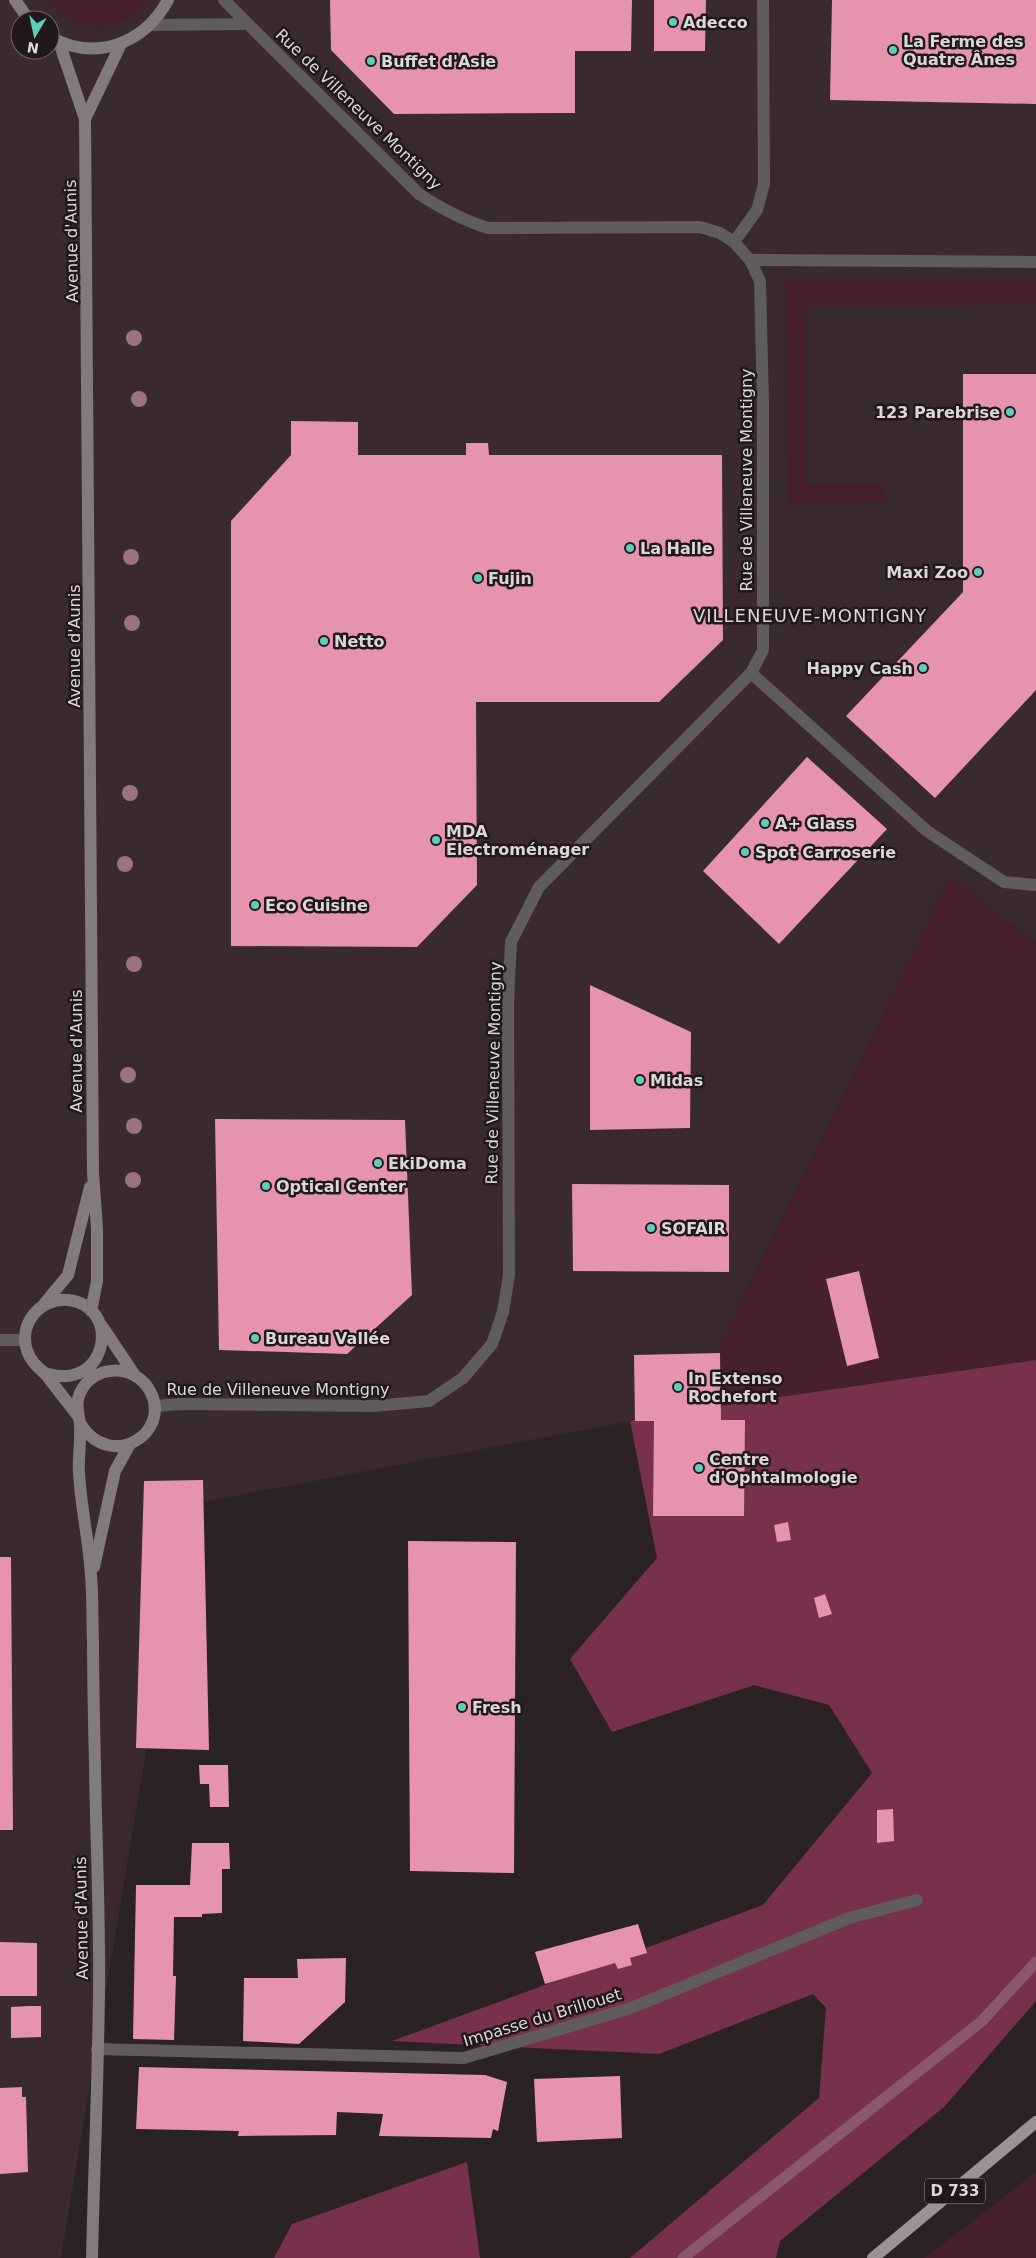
<svg xmlns="http://www.w3.org/2000/svg" width="1036" height="2258" font-family="'DejaVu Sans',sans-serif">
  <style>
    .built { fill: #392a2e; fill-rule: evenodd }
    .green { fill: #47202e }
    .forest { fill: #78314d }
    .lines { fill: none; stroke-linecap: round; stroke-linejoin: round }
    .stream { stroke: #8a576c; stroke-width: 11 }
    .building { fill: #e593ae }
    .lane { stroke: #605b5c; stroke-width: 12 }
    .street { stroke: #605b5c; stroke-width: 12 }
    .secondary { stroke: #827a7c; stroke-width: 12 }
    .primary { stroke: #9c9194; stroke-width: 12 }
    .tree { fill: #9b737f }
    .poi-dot { fill: #5eceb8; stroke: #21181b; stroke-width: 2 }
    .labels { text-anchor: middle; stroke-width: 5; stroke-linejoin: round; paint-order: stroke }
    .shield { fill: #21181b; stroke: #a59d9f; stroke-width: 1 }
    .shield-label { font-size: 15px; font-weight: bold; fill: #ddd6d8 }
    .poi-label { font-size: 16px; font-weight: bold; fill: #ddd6d8; stroke: #21181b; text-anchor: start }
    .street-label { font-size: 16px; fill: #ddd6d8; stroke: #21181b }
    .neighbourhood-label { font-size: 18px; letter-spacing: 1px; fill: #ddd6d8; stroke: #21181b }
  </style>
  <rect width="100%" height="100%" fill="#2b2224"/>
  <!-- built -->
  <path class="built" d="M0 0H1036V944L950 877 689 1410 187 1505 61 2258H0ZM20 20H50V50H20Z"/>
  <!-- green -->
  <path class="green" d="M50 0H149C123 34 75 36 50 0Z
    M1036 279V304L805 306V483H883V502L788 503 786 280Z
    M950 876 1036 944V1360L689 1410Z
    M1036 2172V2258H925Z"/>
  <!-- forest -->
  <path class="forest" d="M1036 1360V2001L944 2107 780 2241 776 2258H630L819 2098 826 2008 813 1994 659 2054 392 2041 763 1905 872 1773 829 1705 754 1685 612 1732 570 1659 657 1558 630 1421 689 1410Z
    M467 2162 480 2258H274L292 2224Z"/>
  <g class="lines">
    <!-- stream -->
    <path class="stream" d="M683 2258 982 2021 1036 1962"/>
  </g>
  <!-- building -->
  <path class="building" d="M330 0H632L631 51H575V113L394 114 331 50Z
    M654 0H706L705 51H654Z
    M832 0H1036V104L830 100Z
    M963 374H1036V690L935 798 846 716 963 592Z
    M291 421 358 422V455H466V443H488L489 455H722L723 640 659 702H476L477 885 417 947 231 946V521L291 455Z
    M807 757 887 829 779 944 703 871Z
    M590 985 691 1032 690 1128 590 1130Z
    M215 1119 405 1120 412 1295 347 1354 219 1350Z
    M572 1184 729 1185V1272L573 1271Z
    M859 1271 879 1358 847 1366 826 1279Z
    M720 1353 721 1420H745L744 1516H653L654 1421H635L634 1355Z
    M203 1480 209 1750 136 1748 144 1481Z
    M788 1522 791 1540 777 1542 774 1525Z
    M408 1541 516 1542 514 1873 410 1871Z
    M0 1557H11L13 1830H0Z
    M825 1594 832 1614 819 1618 814 1598Z
    M199 1765H228L229 1807H210L209 1784H200Z
    M893 1809 894 1841 877 1843V1810Z
    M192 1843H229L230 1869H222V1913L202 1914V1917H174L173 1976H176L174 2040 133 2039 136 1885H190Z
    M638 1924 647 1953 630 1958 632 1965 618 1969 615 1963 545 1984 535 1952Z
    M0 1942 37 1943V1996H0Z
    M346 1958 345 2002 299 2044 243 2041 244 1978H298L297 1959Z
    M28 2006H41V2037L11 2038V2007Z
    M139 2067 485 2075 507 2082 498 2131 493 2129 491 2138 379 2136 383 2114 337 2112 336 2135 238 2136 239 2131 136 2129Z
    M620 2076 622 2138 537 2142 534 2079Z
    M22 2087V2097H26L28 2172 0 2174V2088Z"/>
  <g class="lines">
    <!-- lane -->
    <path class="lane" d="M224 0 248 24
      M151 25 248 24
      M734 242 757 210 764 184 763 0
      M750 260 1036 262
      M751 673 927 831 1004 882 1036 885"/>
    <!-- street -->
    <path class="street" d="M0 1340H25
      M155 1406 181 1404 374 1406 429 1401 463 1378 492 1344 503 1312 509 1275 508 1003 511 942 539 887 751 673 763 650V404L760 281 750 260 734 242 720 233 700 227 488 228C462 220 442 209 419 194L248 24
      M97 2049 464 2058 631 2008 849 1918 917 1900"/>
    <!-- secondary -->
    <path class="secondary" d="M15 0 29 20
      M50 37C96 62 144 44 168 0
      M59 42 85 119 93 1173 97 1228V1281L91 1311
      M85 119 121 44
      M44 1304 68 1275 90 1187
      M102 1326 134 1374
      M43 1372C107 1396 124 1306 68 1300 55 1299 42 1304 34 1314 22 1328 22 1348 34 1363 38 1368 43 1371 47 1376 57 1389 68 1403 78 1416
      M80 1423C109 1472 173 1434 150 1391 135 1363 93 1364 80 1393 75 1404 79 1413 80 1425 81 1441 78 1457 79 1473 81 1508 89 1541 91 1576 93 1597 92 1619 93 1641 93 1682 94 1724 95 1765 96 1841 100 1917 99 1993 98 2081 94 2170 92 2258
      M94 1567 115 1471 130 1444"/>
    <!-- primary -->
    <path class="primary" d="M873 2258 1036 2122"/>
  </g>
  <!-- trees -->
  <g class="tree">
    <circle cx="134" cy="338" r="8"/>
    <circle cx="139" cy="399" r="8"/>
    <circle cx="131" cy="557" r="8"/>
    <circle cx="132" cy="623" r="8"/>
    <circle cx="130" cy="793" r="8"/>
    <circle cx="125" cy="864" r="8"/>
    <circle cx="134" cy="964" r="8"/>
    <circle cx="128" cy="1075" r="8"/>
    <circle cx="134" cy="1126" r="8"/>
    <circle cx="133" cy="1180" r="8"/>
  </g>
  <!-- markers -->
  <g class="poi-dot">
    <circle cx="673" cy="22" r="5"/>
    <circle cx="893" cy="50" r="5"/>
    <circle cx="371" cy="61" r="5"/>
    <circle cx="1010" cy="412" r="5"/>
    <circle cx="630" cy="548" r="5"/>
    <circle cx="978" cy="572" r="5"/>
    <circle cx="478" cy="578" r="5"/>
    <circle cx="324" cy="641" r="5"/>
    <circle cx="923" cy="668" r="5"/>
    <circle cx="765" cy="823" r="5"/>
    <circle cx="436" cy="840" r="5"/>
    <circle cx="745" cy="852" r="5"/>
    <circle cx="255" cy="905" r="5"/>
    <circle cx="640" cy="1080" r="5"/>
    <circle cx="378" cy="1163" r="5"/>
    <circle cx="266" cy="1186" r="5"/>
    <circle cx="651" cy="1228" r="5"/>
    <circle cx="255" cy="1338" r="5"/>
    <circle cx="678" cy="1387" r="5"/>
    <circle cx="699" cy="1468" r="5"/>
    <circle cx="462" cy="1707" r="5"/>
  </g>
  <g class="labels">
    <!-- shield labels -->
    <rect class="shield" x="925" y="2178.5" width="60" height="25" rx="4"/>
    <g class="shield-label">
      <text x="955" y="2196">D 733</text>
    </g>
    <!-- poi labels -->
    <g class="poi-label">
      <text x="683" y="28">Adecco</text>
      <text x="903" y="47">La Ferme des<tspan x="903" dy="18">Quatre Ânes</tspan></text>
      <text x="381" y="67">Buffet d'Asie</text>
      <text x="1000" y="418" text-anchor="end">123 Parebrise</text>
      <text x="640" y="554">La Halle</text>
      <text x="968" y="578" text-anchor="end">Maxi Zoo</text>
      <text x="488" y="584">Fujin</text>
      <text x="334" y="647">Netto</text>
      <text x="913" y="674" text-anchor="end">Happy Cash</text>
      <text x="775" y="829">A+ Glass</text>
      <text x="446" y="837">MDA<tspan x="446" dy="18">Electroménager</tspan></text>
      <text x="755" y="858">Spot Carroserie</text>
      <text x="265" y="911">Eco Cuisine</text>
      <text x="650" y="1086">Midas</text>
      <text x="388" y="1169">EkiDoma</text>
      <text x="276" y="1192">Optical Center</text>
      <text x="661" y="1234">SOFAIR</text>
      <text x="265" y="1344">Bureau Vallée</text>
      <text x="688" y="1384">In Extenso<tspan x="688" dy="18">Rochefort</tspan></text>
      <text x="709" y="1465">Centre<tspan x="709" dy="18">d'Ophtalmologie</tspan></text>
      <text x="472" y="1713">Fresh</text>
    </g>
    <!-- street labels -->
    <g class="street-label">
      <text transform="translate(359 109) rotate(44)" y="6">Rue de Villeneuve Montigny</text>
      <text transform="translate(71 241) rotate(-91)" y="6">Avenue d'Aunis</text>
      <text transform="translate(746 480) rotate(-90)" y="6">Rue de Villeneuve Montigny</text>
      <text transform="translate(74 646) rotate(-90)" y="6">Avenue d'Aunis</text>
      <text transform="translate(76 1051) rotate(-90)" y="6">Avenue d'Aunis</text>
      <text transform="translate(493 1073) rotate(-89)" y="6">Rue de Villeneuve Montigny</text>
      <text x="278" y="1395">Rue de Villeneuve Montigny</text>
      <text transform="translate(81 1918) rotate(-91)" y="6">Avenue d'Aunis</text>
      <text transform="translate(542 2017) rotate(-17)" y="6">Impasse du Brillouet</text>
    </g>
    <!-- neighbourhood labels -->
    <g class="neighbourhood-label">
      <text x="810" y="622">VILLENEUVE-MONTIGNY</text>
    </g>
  </g>
  <!-- north arrow -->
  <g transform="translate(35 35) rotate(189)"><circle r="24" fill="#21181b" stroke="#6c6467"/>
  <path d="M0-4L9 19L0 12L-9 19Z" fill="#5eceb8"/>
  <text y="-8" font-size="14" font-weight="bold" text-anchor="middle" fill="#ddd6d8">N</text>
  </g>
</svg>
